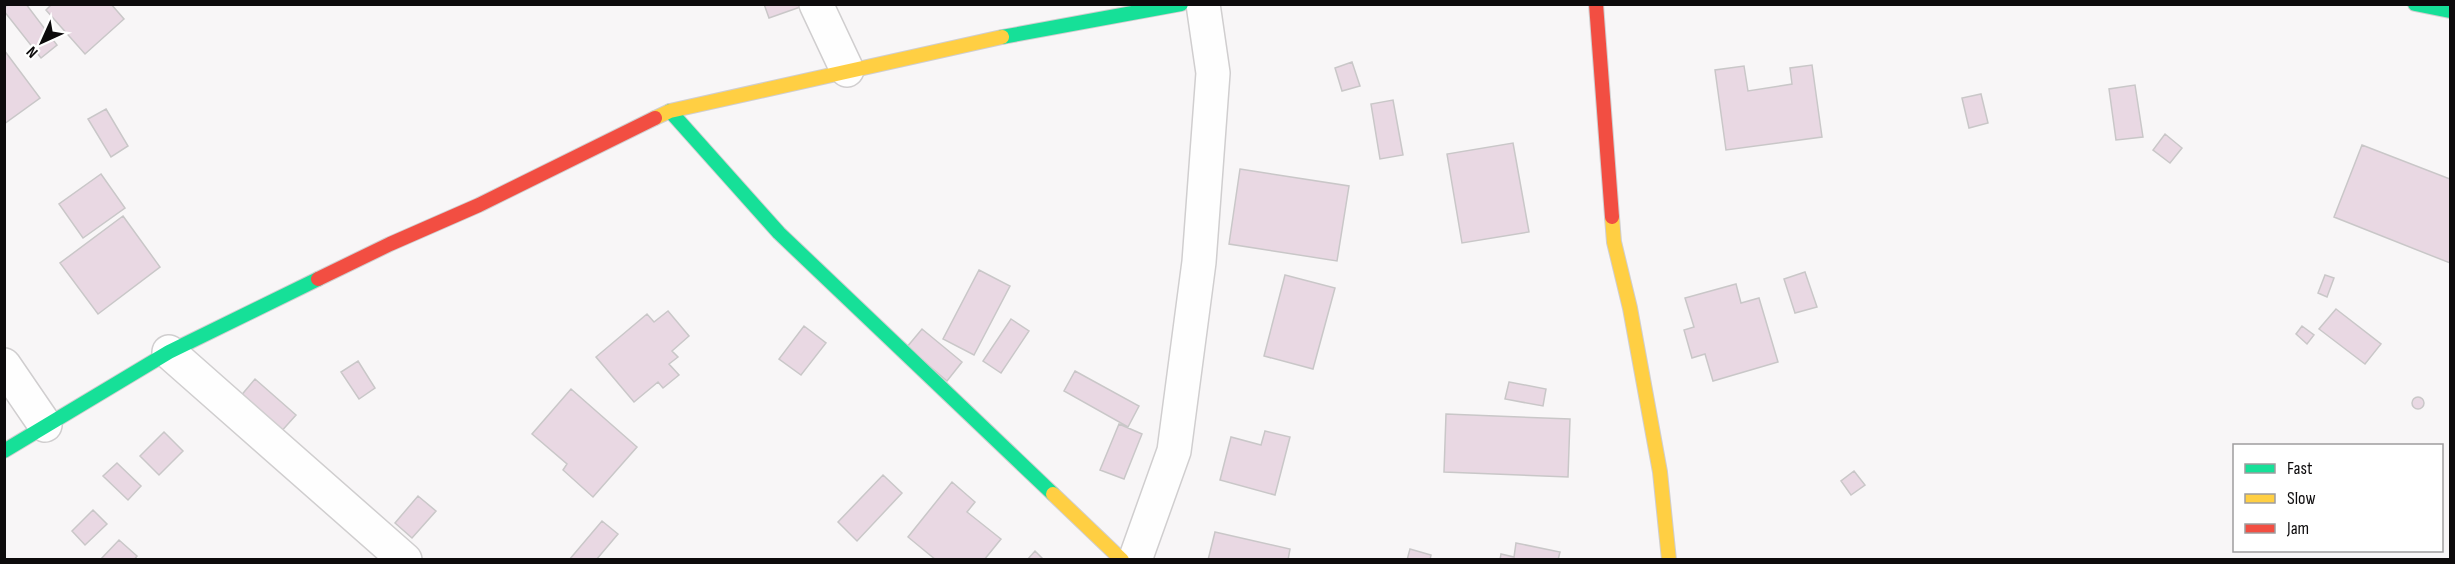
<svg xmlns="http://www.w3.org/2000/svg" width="2455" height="564" font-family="'Sofia Sans Condensed',sans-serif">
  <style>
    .building { fill: #e9d8e3; stroke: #c9c7c8; stroke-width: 1.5 }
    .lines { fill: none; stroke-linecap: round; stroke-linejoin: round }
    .street-casing { stroke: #d0cecf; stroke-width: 36 }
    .fast-casing { stroke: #d0cecf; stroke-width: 16 }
    .slow-casing { stroke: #d0cecf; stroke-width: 16 }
    .jam-casing { stroke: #d0cecf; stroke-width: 16 }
    .street { stroke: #fefefe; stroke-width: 33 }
    .fast { stroke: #16e098; stroke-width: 14 }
    .slow { stroke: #ffcf43; stroke-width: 14 }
    .jam { stroke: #f24e42; stroke-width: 14 }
  </style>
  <rect width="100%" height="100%" fill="#f8f6f7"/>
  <!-- building -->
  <path class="building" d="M9 4H26L57 45 41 58 4 11V8Z
    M52 4H111L124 19 85 54 46 10Z
    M764 4H802L803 6 769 18Z
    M4 50 40 98 4 124Z
    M1352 62 1360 86 1342 91 1335 68Z
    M1812 65 1822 137 1726 150 1715 70 1744 66 1748 91 1792 84 1790 68Z
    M2135 85 2143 137 2116 140 2109 89Z
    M1981 94 1988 123 1969 128 1962 98Z
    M1393 100 1403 155 1380 159 1371 104Z
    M106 109 128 146 111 157 88 119Z
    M2165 134 2182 148 2170 163 2153 150Z
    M1513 143 1529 232 1462 243 1447 154Z
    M2362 145 2450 179V263L2334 217Z
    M1240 169 1349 186 1337 261 1229 244Z
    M101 174 125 208 83 238 59 204Z
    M123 216 160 267 98 314 60 263Z
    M979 270 1010 286 974 355 943 339Z
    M1805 272 1817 307 1795 313 1784 279Z
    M1285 275 1335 288 1313 369 1264 356Z
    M2325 275 2334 278 2327 297 2318 293Z
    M1736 284 1741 303 1759 298 1778 362 1713 381 1705 354 1692 358 1684 330 1694 327 1685 298Z
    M2336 309 2381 344 2365 364 2319 329Z
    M668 311 689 336 672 351 678 357 669 364 679 375 663 388 658 382 634 402 596 357 647 314 654 322Z
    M1011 319 1029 331 1001 373 983 361Z
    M804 326 826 343 801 375 779 359Z
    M2302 326 2314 335 2307 344 2296 334Z
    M922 329 962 362 947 381 907 347Z
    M358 361 375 388 359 399 341 372Z
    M1075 371 1139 406 1128 427 1064 391Z
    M255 379 296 415 279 434 239 398Z
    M1509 382 1546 389 1543 406 1505 399Z
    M571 389 637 447 593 497 563 470 567 464 532 434Z
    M2412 403a6 6 0 1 1 12 0a6 6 0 1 1-12 0Z
    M1446 414 1570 419 1568 477 1444 472Z
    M1119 424 1142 434 1124 479 1100 470Z
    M1265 431 1290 437 1275 495 1220 480 1231 437 1261 445Z
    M164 432 183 451 159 475 140 456Z
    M117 463 141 486 128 500 103 476Z
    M1854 471 1865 485 1851 495 1841 481Z
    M883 475 902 493 857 541 838 522Z
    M952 482 975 502 967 512 1001 539 984 560H936L908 537Z
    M418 496 436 511 412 538 395 523Z
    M93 510 107 524 85 545 72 531Z
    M602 521 618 534 596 560H569Z
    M1215 532 1290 549 1288 560H1208Z
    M119 540 137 556 134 560H100Z
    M1516 543 1560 552 1558 560H1500L1501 554 1514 557Z
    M1410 549 1431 555 1430 560H1407Z
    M1035 551 1044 560H1027Z"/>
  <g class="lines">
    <!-- street casing -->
    <g class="street-casing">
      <path id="street" d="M816 4 847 70
        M169 352 405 560
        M4 365 45 425
        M1135 560 1174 451 1199 262 1213 73 1203 4"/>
    </g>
    <!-- fast casing -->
    <g class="fast-casing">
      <path id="fast" d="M2415 4 2450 11
        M1002 37 1181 4
        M670 111 779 233 1053 494
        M4 451 169 352 318 279"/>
    </g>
    <!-- slow casing -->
    <g class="slow-casing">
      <path id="slow" d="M655 118 670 111 1002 37
        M1612 217 1614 242 1630 308 1660 472 1669 560
        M1053 494 1122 560"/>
    </g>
    <!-- jam casing -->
    <g class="jam-casing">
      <path id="jam" d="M1596 4 1612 217
        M318 279 390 244 479 205 655 118"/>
    </g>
    <!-- street -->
    <use href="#street" class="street"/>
    <!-- fast -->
    <use href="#fast" class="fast"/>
    <!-- slow -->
    <use href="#slow" class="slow"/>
    <!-- jam -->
    <use href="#jam" class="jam"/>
  </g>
  <!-- border -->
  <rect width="2455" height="564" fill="none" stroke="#0d0b0c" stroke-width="12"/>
  <!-- legend -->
  <rect x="2233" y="444" width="210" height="108" fill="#ffffff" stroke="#9e9d9e" stroke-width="1.5"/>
  <rect x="2245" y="464" width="30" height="9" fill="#16e098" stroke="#9e9d9e" stroke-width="1.5"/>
  <text x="2287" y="474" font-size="18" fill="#0d0b0c">Fast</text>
  <rect x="2245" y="494" width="30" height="9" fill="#ffcf43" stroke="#9e9d9e" stroke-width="1.5"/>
  <text x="2287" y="504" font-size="18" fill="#0d0b0c">Slow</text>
  <rect x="2245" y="524" width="30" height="9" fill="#f24e42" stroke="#9e9d9e" stroke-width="1.5"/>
  <text x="2287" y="534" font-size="18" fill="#0d0b0c">Jam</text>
  <!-- north arrow -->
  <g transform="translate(42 42) rotate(225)" stroke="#ffffff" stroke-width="4.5" paint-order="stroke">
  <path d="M0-4.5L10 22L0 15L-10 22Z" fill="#0d0b0c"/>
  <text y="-9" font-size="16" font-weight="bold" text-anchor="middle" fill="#0d0b0c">N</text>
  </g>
</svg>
